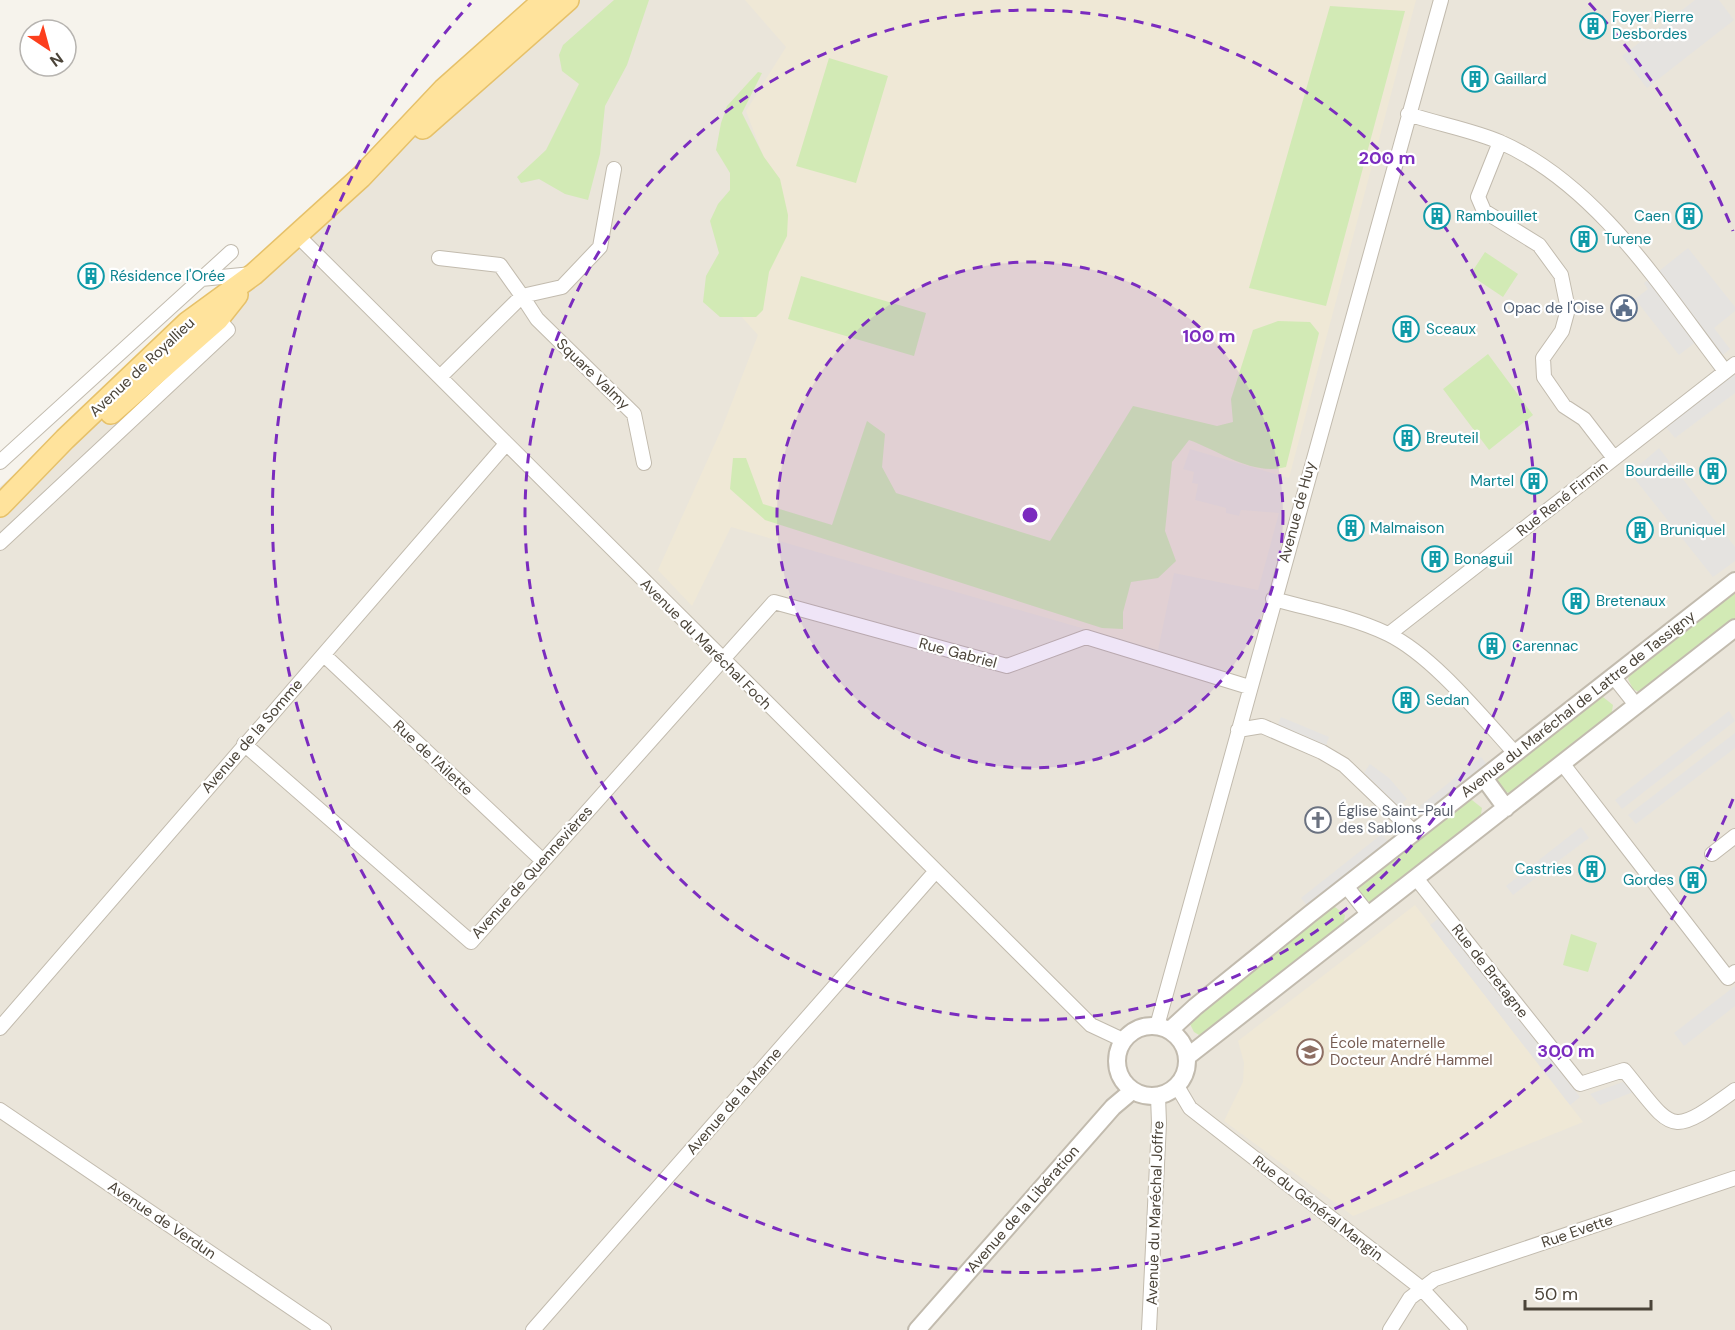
<svg xmlns="http://www.w3.org/2000/svg" width="1735" height="1330" font-family="'DM Sans',sans-serif">
  <style>
    .residential { fill: #eae5da }
    .education { fill: #efe8d6 }
    .green { fill: #d2eab5 }
    .parking { fill: #e5e3e0 }
    .lines { fill: none; stroke-linecap: round; stroke-linejoin: round }
    .minor-casing { stroke: #c2bbae; stroke-width: 16 }
    .tertiary-casing { stroke: #c2bbae; stroke-width: 20 }
    .primary-casing { stroke: #e6c16a; stroke-width: 24 }
    .minor { stroke: #fff; stroke-width: 14 }
    .tertiary { stroke: #fff; stroke-width: 16 }
    .primary { stroke: #ffe39c; stroke-width: 21 }
    .ring { fill: none; stroke: #7b2cbf; stroke-width: 3; stroke-dasharray: 10 8 }
    .labels { text-anchor: middle; stroke-width: 4.5; stroke-linejoin: round; paint-order: stroke }
    .culture-label { font-size: 15px; fill: #0d838f; stroke: #fff; text-anchor: start }
    .service-label { font-size: 15px; fill: #4e5e75; stroke: #fff; text-anchor: end }
    .street-label { font-size: 15px; fill: #4b4439; stroke: #fff }
    .worship-label { font-size: 15px; fill: #5b616d; stroke: #fff; text-anchor: start }
    .education-label { font-size: 15px; fill: #785e54; stroke: #fff; text-anchor: start }
    .centre { fill: #7b2cbf; stroke: #fff; stroke-width: 3 }
    .ring-label { font-size: 18px; text-anchor: middle; font-weight: bold; fill: #7b2cbf; stroke: #fff; stroke-width: 4.5; stroke-linejoin: round; paint-order: stroke }
  </style>
  <rect width="100%" height="100%" fill="#f6f3ec"/>
  <!-- residential -->
  <path class="residential" d="M548 0H1735V1330H0V487Z"/>
  <!-- education -->
  <path class="education" d="M745 0H1416L1289 478 1190 449 1183 469 1194 472 1192 483 1198 484 1195 500 1226 508V513L1239 516 1241 510 1279 513 1258 590 1174 573 1158 650 731 527 692 606 658 570 722 428 758 335 714 286 775 187 746 111 786 47Z
    M1415 905 1583 1122 1353 1216 1224 1121 1243 1082 1244 1063 1238 1041Z"/>
  <!-- green -->
  <path class="green" d="M614 0H649L627 65 605 106 600 154 588 200 565 194 539 179 521 183 517 177 546 150 579 84 562 71 559 55 563 45Z
    M1330 6 1405 11 1326 306 1249 288Z
    M829 58 888 76 856 183 796 166Z
    M758 72 762 73 742 113 764 157 780 179 788 215 787 236 769 272 763 310 756 317H720L703 302 706 276 719 253 710 221 718 204 730 190V173L716 150 721 123 727 106Z
    M1485 252 1518 274 1503 297 1470 275Z
    M801 276 926 313 914 356 788 319Z
    M1278 321 1310 322 1319 333 1286 467C1252 476 1220 451 1189 440L1172 462 1165 531 1176 561 1158 578 1131 582 1123 612V629L1102 628 765 520 730 489 733 458H746L763 504 832 525 867 421 885 434 882 467 896 493 1050 541 1133 406 1217 426 1233 422 1231 399 1253 330Z
    M1488 354 1533 415 1489 450 1443 389Z
    M1735 590V622L1649 690 1639 692 1633 689 1628 679 1630 674Z
    M1603 697 1613 705 1611 717 1513 794 1502 791 1497 781 1499 776 1596 699Z
    M1472 800 1482 808 1480 819 1380 899 1370 902 1365 899 1359 889 1361 883 1464 801Z
    M1335 907 1345 915 1343 927 1207 1033 1199 1035 1194 1032 1189 1022 1327 909Z
    M1571 934 1597 943 1588 972 1563 965Z"/>
  <!-- parking -->
  <path class="parking" d="M1695 0H1719L1734 20 1647 88 1622 56Z
    M1688 248 1735 307V311L1714 328 1730 349 1723 355 1706 334 1679 355 1635 299 1648 289 1644 283Z
    M1735 374V393L1675 438 1665 426Z
    M1659 448 1735 547V561L1713 577 1630 473Z
    M1729 711 1735 721 1622 809 1615 800Z
    M1281 717 1329 737 1325 748 1277 727Z
    M1735 733V748L1636 824 1628 815Z
    M1481 757 1489 767 1427 816 1420 806Z
    M1370 764 1389 778 1407 799 1398 807 1364 773Z
    M1581 827 1589 838 1513 895 1506 886Z
    M1382 834 1390 844 1309 908 1301 898Z
    M1439 918 1580 1097 1570 1105 1430 925Z
    M1735 986V1006L1684 1046 1674 1033Z
    M1623 1082 1633 1092 1600 1105 1590 1094Z"/>
  <g class="lines">
    <!-- minor casing -->
    <g class="minor-casing">
      <path id="minor" d="M1408 114C1438 124 1472 130 1500 142 1598 185 1662 289 1725 371
        M1500 142 1478 197 1484 211 1539 245 1561 275 1568 309 1562 331 1543 358 1544 377 1564 406 1584 419 1614 458
        M297 235 1091 1025 1123 1040
        M439 258 500 265 522 296 562 287 600 247 614 169
        M201 279 252 274
        M441 376 522 296 537 319 634 414 644 463
        M0 462 231 252
        M0 543 228 330 218 319
        M1273 599C1311 609 1352 617 1388 634 1433 656 1481 716 1515 753
        M1389 634 1735 364
        M324 655 543 861
        M1613 676 1636 705
        M1238 730 1262 726 1322 752 1344 765 1414 832
        M244 744 471 942 774 602 1007 666 1086 637 1249 687
        M1562 763 1728 978 1735 972
        M1712 854 1735 836
        M1416 878 1580 1084 1624 1070C1674 1131 1668 1139 1735 1090
        M1346 886 1369 915
        M1157 1026 1441 0
        M0 1028 506 444
        M1177 1086 1190 1108 1421 1288 1460 1330
        M0 1110 324 1330
        M533 1330 935 872
        M1149 1330 1159 1123 1158 1096
        M1390 1330 1410 1298 1435 1279 1735 1178"/>
    </g>
    <!-- tertiary casing -->
    <g class="tertiary-casing">
      <path id="tertiary" d="M1484 778 1506 808
        M1117 1061a35 35 0 1 1 70 0a35 35 0 1 1-70 0Z
        M1170 1030 1195 1007 1310 914 1735 581
        M1187 1057 1735 628
        M917 1330 1113 1107 1132 1091"/>
    </g>
    <!-- primary casing -->
    <g class="primary-casing">
      <path id="primary" d="M423 128 568 0
        M111 413 218 319 237 295
        M0 506 65 439 187 323 254 274 297 235 361 177 444 89 544 0"/>
    </g>
    <!-- minor -->
    <use href="#minor" class="minor"/>
    <!-- tertiary -->
    <use href="#tertiary" class="tertiary"/>
    <!-- primary -->
    <use href="#primary" class="primary"/>
  </g>
  <!-- distance rings -->
  <circle cx="1030" cy="515" r="253" fill="#7b2cbf" fill-opacity=".12"/>
  <g class="ring">
    <circle cx="1030" cy="515" r="253"/>
    <circle cx="1030" cy="515" r="505"/>
    <path d="M1733 799A758 758 0 1 1 471 3M1589 3A758 758 0 0 1 1733 231"/>
  </g>
  <!-- icons -->
  <defs>
    <g id="building-ring" transform="scale(1.35)"><circle r="9.5" fill="#fff" stroke="#0f9aa8" stroke-width="1.5"/><path d="M-4-6H4V6H1V3H-1V6H-4ZM-2.5-4.3h1.7v1.8h-1.7ZM.8-4.3h1.7v1.8H.8ZM-2.5-1h1.7V.8h-1.7ZM.8-1h1.7V.8H.8Z" fill="#0f9aa8"/></g>
    <g id="civic-ring" transform="scale(1.35)"><circle r="9.5" fill="#fff" stroke="#5c6f8a" stroke-width="1.5"/><path d="M-.6-6.5H3V-4.5H.6V-3L4-1V1h2V6H-6V1h2V-1L-.6-3ZM-1.2 2.5V6h2.4V2.5Z" fill="#5c6f8a"/></g>
    <g id="church-ring" transform="scale(1.35)"><circle r="9.5" fill="#fff" stroke="#6b7280" stroke-width="1.5"/><path d="M-1.2-6h2.4v3.5h3.3v2.4h-3.3V6h-2.4V-.1h-3.3v-2.4h3.3Z" fill="#6b7280"/></g>
    <g id="school-ring" transform="scale(1.35)"><circle r="9.5" fill="#fff" stroke="#8d6e63" stroke-width="1.5"/><path d="M0-5L7-2L0 1L-7-2ZM-4 1L0 2.5L4 1V4Q0 6-4 4Z" fill="#8d6e63"/></g>
  </defs>
  <g fill-rule="evenodd">
    <use href="#building-ring" x="1593" y="26"/>
    <use href="#building-ring" x="1475" y="79"/>
    <use href="#building-ring" x="1437" y="216"/>
    <use href="#building-ring" x="1689" y="216"/>
    <use href="#building-ring" x="1584" y="239"/>
    <use href="#building-ring" x="91" y="276"/>
    <use href="#civic-ring" x="1624" y="308"/>
    <use href="#building-ring" x="1406" y="329"/>
    <use href="#building-ring" x="1407" y="438"/>
    <use href="#building-ring" x="1713" y="471"/>
    <use href="#building-ring" x="1534" y="481"/>
    <use href="#building-ring" x="1351" y="528"/>
    <use href="#building-ring" x="1640" y="530"/>
    <use href="#building-ring" x="1435" y="559"/>
    <use href="#building-ring" x="1576" y="601"/>
    <use href="#building-ring" x="1492" y="646"/>
    <use href="#building-ring" x="1406" y="700"/>
    <use href="#church-ring" x="1318" y="820"/>
    <use href="#building-ring" x="1592" y="869"/>
    <use href="#building-ring" x="1693" y="880"/>
    <use href="#school-ring" x="1310" y="1052"/>
  </g>
  <g class="labels">
    <!-- culture labels -->
    <g class="culture-label">
      <text x="1612" y="22">Foyer Pierre<tspan x="1612" dy="17">Desbordes</tspan></text>
      <text x="1494" y="84">Gaillard</text>
      <text x="1456" y="221">Rambouillet</text>
      <text x="1670" y="221" text-anchor="end">Caen</text>
      <text x="1604" y="244">Turene</text>
      <text x="110" y="281">Résidence l'Orée</text>
      <text x="1426" y="334">Sceaux</text>
      <text x="1426" y="443">Breuteil</text>
      <text x="1694" y="476" text-anchor="end">Bourdeille</text>
      <text x="1514" y="486" text-anchor="end">Martel</text>
      <text x="1370" y="533">Malmaison</text>
      <text x="1660" y="535">Bruniquel</text>
      <text x="1454" y="564">Bonaguil</text>
      <text x="1596" y="606">Bretenaux</text>
      <text x="1512" y="651">Carennac</text>
      <text x="1426" y="705">Sedan</text>
      <text x="1572" y="874" text-anchor="end">Castries</text>
      <text x="1674" y="885" text-anchor="end">Gordes</text>
    </g>
    <!-- service labels -->
    <g class="service-label">
      <text x="1604" y="313">Opac de l'Oise</text>
    </g>
    <!-- street labels -->
    <g class="street-label">
      <text transform="translate(142 367) rotate(-43)" y="5">Avenue de Royallieu</text>
      <text transform="translate(593 374) rotate(44)" y="5">Square Valmy</text>
      <text transform="translate(1562 499) rotate(-38)" y="5">Rue René Firmin</text>
      <text transform="translate(1297 512) rotate(-75)" y="5">Avenue de Huy</text>
      <text transform="translate(706 644) rotate(45)" y="5">Avenue du Maréchal Foch</text>
      <text transform="translate(958 653) rotate(15)" y="5">Rue Gabriel</text>
      <text transform="translate(1578 704) rotate(-38)" y="5">Avenue du Maréchal de Lattre de Tassigny</text>
      <text transform="translate(252 736) rotate(-49)" y="5">Avenue de la Somme</text>
      <text transform="translate(433 758) rotate(43)" y="5">Rue de l'Ailette</text>
      <text transform="translate(532 872) rotate(-48)" y="5">Avenue de Quennevières</text>
      <text transform="translate(1490 971) rotate(52)" y="5">Rue de Bretagne</text>
      <text transform="translate(734 1101) rotate(-49)" y="5">Avenue de la Marne</text>
      <text transform="translate(1318 1208) rotate(38)" y="5">Rue du Général Mangin</text>
      <text transform="translate(1023 1209) rotate(-49)" y="5">Avenue de la Libération</text>
      <text transform="translate(1155 1213) rotate(-88)" y="5">Avenue du Maréchal Joffre</text>
      <text transform="translate(162 1220) rotate(34)" y="5">Avenue de Verdun</text>
      <text transform="translate(1577 1231) rotate(-19)" y="5">Rue Evette</text>
    </g>
    <!-- worship labels -->
    <g class="worship-label">
      <text x="1338" y="816">Église Saint-Paul<tspan x="1338" dy="17">des Sablons</tspan></text>
    </g>
    <!-- education labels -->
    <g class="education-label">
      <text x="1330" y="1048">École maternelle<tspan x="1330" dy="17">Docteur André Hammel</tspan></text>
    </g>
  </g>
  <circle cx="1030" cy="515" r="9" class="centre"/>
  <g class="ring-label">
    <text x="1387" y="164">200 m</text>
    <text x="1209" y="342">100 m</text>
    <text x="1566" y="1057">300 m</text>
  </g>
  <!-- north arrow -->
  <g transform="translate(48 48) rotate(144)"><circle r="28" fill="#ffffff" stroke="#b7b4b0" stroke-width="1.5"/>
  <path d="M0-4.5L10 22L0 15L-10 22Z" fill="#fc3f1d"/>
  <text y="-9" font-size="16" font-weight="bold" text-anchor="middle" fill="#4b4439">N</text>
  </g>
  <!-- scale -->
  <path d="M1525 1300v9h126v-9" fill="none" stroke="#4b4439" stroke-width="3"/>
  <text x="1534" y="1300" font-size="18" fill="#4b4439" stroke="#ffffff" stroke-width="4.5" paint-order="stroke">50 m</text>
</svg>
